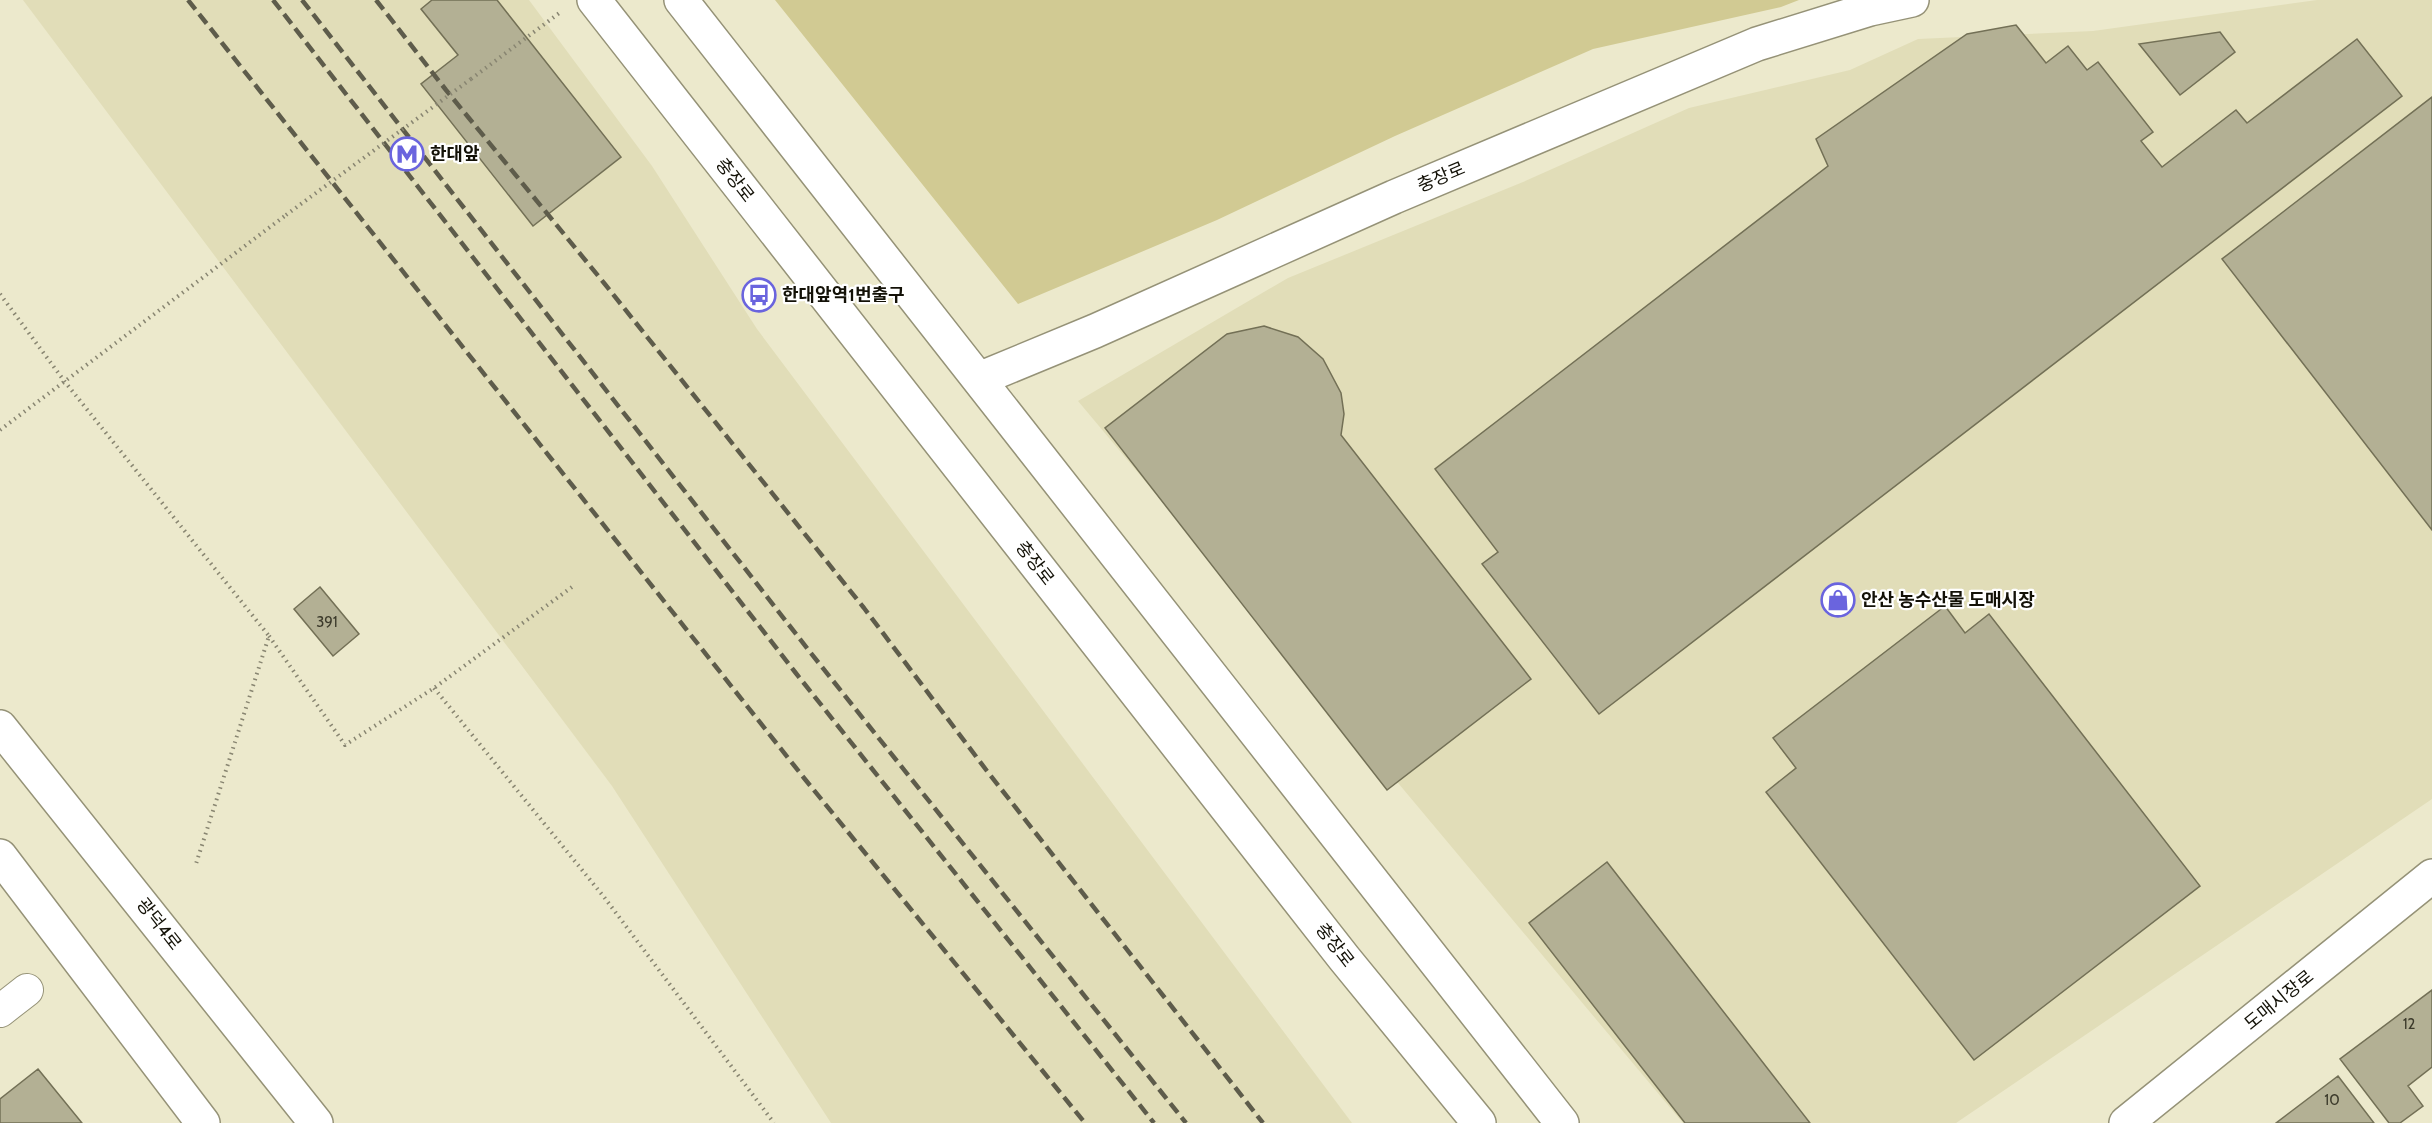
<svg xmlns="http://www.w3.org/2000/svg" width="2432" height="1123" font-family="Cabin,'Noto Sans KR',sans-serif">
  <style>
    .built { fill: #e1ddb8 }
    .green { fill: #d1ca93 }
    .building { fill: #b3b094; stroke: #737056; stroke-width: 1.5 }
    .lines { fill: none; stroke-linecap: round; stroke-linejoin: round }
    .pedestrian-casing { stroke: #959277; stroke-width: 34 }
    .minor-casing { stroke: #959277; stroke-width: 36 }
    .tertiary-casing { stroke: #959277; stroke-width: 36 }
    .secondary-casing { stroke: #959277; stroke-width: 36 }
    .path { stroke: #888571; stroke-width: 4; stroke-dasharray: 1.5 4.5; stroke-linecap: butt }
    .pedestrian { stroke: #fff; stroke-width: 32 }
    .minor { stroke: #fff; stroke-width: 33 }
    .tertiary { stroke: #fff; stroke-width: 33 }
    .secondary { stroke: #fff; stroke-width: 33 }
    .rail { stroke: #5e5c4b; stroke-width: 4.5; stroke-dasharray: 12 6; stroke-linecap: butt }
    .path-bridge { stroke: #888571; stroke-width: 4; stroke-dasharray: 1.5 4.5; stroke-linecap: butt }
    .labels { text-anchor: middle; stroke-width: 4.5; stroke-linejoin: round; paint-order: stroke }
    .number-label { font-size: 15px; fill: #3b392a }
    .poi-label { font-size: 18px; font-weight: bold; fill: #131107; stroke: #fff; text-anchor: start }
    .street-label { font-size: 18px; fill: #131107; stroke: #fff }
  </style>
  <rect width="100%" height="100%" fill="#ece9cc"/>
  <!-- built -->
  <path class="built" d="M23 0H529L652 166 757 329 1352 1123H831L612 786Z
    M2317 0H2432V799L1956 1123H1683L1078 401 1288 278 1523 182 1689 108 1850 70 1918 39 2093 31Z"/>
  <!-- green -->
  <path class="green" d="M775 0H1799L1781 7 1593 49 1395 136 1217 220 1018 304Z"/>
  <!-- building -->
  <path class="building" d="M432 0H497L621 157 533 226 421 84 458 55 421 9Z
    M2016 25 2046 63 2068 46 2087 70 2098 62 2153 132 2141 141 2162 167 2236 110 2247 123 2357 39 2402 96 1599 714 1482 564 1498 552 1435 469 1828 166 1816 139 1967 34Z
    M2220 32 2235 52 2180 95 2139 44Z
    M2432 97V530L2222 259Z
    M1264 326 1298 337 1323 359 1341 393 1344 414 1341 435 1531 679 1387 790 1105 428 1227 334Z
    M320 587 359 634 333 656 294 609Z
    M1945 606 1965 633 1989 614 2200 886 1974 1060 1766 792 1796 768 1773 738Z
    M1607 862 1810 1123H1685L1529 923Z
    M2432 990V1067L2408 1086 2423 1106 2400 1123H2389L2340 1059Z
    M38 1069 82 1123H0V1099Z
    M2338 1076 2374 1123H2276Z"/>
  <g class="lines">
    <!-- pedestrian casing -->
    <g class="pedestrian-casing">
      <path id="pedestrian" d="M0 1011 27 990"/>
    </g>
    <!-- minor casing -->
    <g class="minor-casing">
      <path id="minor" d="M979 379 1095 331 1394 197 1757 44 1870 9 1912 0"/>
    </g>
    <!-- tertiary casing -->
    <g class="tertiary-casing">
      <path id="tertiary" d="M594 0 1344 958 1479 1123
        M681 0 1562 1123
        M2126 1123 2432 876"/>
    </g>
    <!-- secondary casing -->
    <g class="secondary-casing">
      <path id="secondary" d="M0 727 316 1123
        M0 856 203 1123"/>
    </g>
    <!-- path -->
    <path class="path" d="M471 79 562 11
      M0 294 65 382 269 636 195 867
      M0 430 286 215
      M269 636 345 745 434 688 572 587
      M434 688 604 897 774 1123"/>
    <!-- pedestrian -->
    <use href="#pedestrian" class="pedestrian"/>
    <!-- minor -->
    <use href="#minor" class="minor"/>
    <!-- tertiary -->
    <use href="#tertiary" class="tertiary"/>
    <!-- secondary -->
    <use href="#secondary" class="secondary"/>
    <!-- rail -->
    <path class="rail" d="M188 0 804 778 1085 1123
      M273 0 795 672 1154 1123
      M302 0 810 652 1186 1123
      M376 0 446 90 604 283 864 608 987 771 1263 1123"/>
    <!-- path-bridge -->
    <path class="path-bridge" d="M286 215 471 79"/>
  </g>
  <!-- icons -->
  <defs>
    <g id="metro-ring" transform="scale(1.725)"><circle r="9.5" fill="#fff" stroke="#6a64de" stroke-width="1.5"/><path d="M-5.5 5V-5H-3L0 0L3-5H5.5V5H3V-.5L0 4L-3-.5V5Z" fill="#6a64de"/></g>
    <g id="bus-ring" transform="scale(1.725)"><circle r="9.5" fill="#fff" stroke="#6a64de" stroke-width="1.5"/><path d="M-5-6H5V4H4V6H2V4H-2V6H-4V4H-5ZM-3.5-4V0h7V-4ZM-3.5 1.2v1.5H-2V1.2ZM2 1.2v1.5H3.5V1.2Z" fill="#6a64de"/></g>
    <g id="shop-ring" transform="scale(1.725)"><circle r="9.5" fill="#fff" stroke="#6a64de" stroke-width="1.5"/><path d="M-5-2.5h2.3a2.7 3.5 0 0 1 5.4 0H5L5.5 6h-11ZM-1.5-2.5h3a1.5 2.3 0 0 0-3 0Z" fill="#6a64de"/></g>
  </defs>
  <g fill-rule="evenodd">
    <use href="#metro-ring" x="407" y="154"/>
    <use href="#bus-ring" x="759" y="295"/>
    <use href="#shop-ring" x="1838" y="600"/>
  </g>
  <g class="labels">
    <!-- number labels -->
    <g class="number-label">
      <text x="327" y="627">391</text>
      <text x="2409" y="1029">12</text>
      <text x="2332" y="1105">10</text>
    </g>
    <!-- poi labels -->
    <g class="poi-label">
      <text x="430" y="160">한대앞</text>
      <text x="782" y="301">한대앞역1번출구</text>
      <text x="1861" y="606">안산 농수산물 도매시장</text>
    </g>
    <!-- street labels -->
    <g class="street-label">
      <text transform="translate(1441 177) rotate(-23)" y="6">충장로</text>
      <text transform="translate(735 180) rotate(52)" y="6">충장로</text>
      <text transform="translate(1035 563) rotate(52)" y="6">충장로</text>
      <text transform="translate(159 924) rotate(52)" y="6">광덕4로</text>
      <text transform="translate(1335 945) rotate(52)" y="6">충장로</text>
      <text transform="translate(2279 1000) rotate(-39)" y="6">도매시장로</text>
    </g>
  </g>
</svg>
